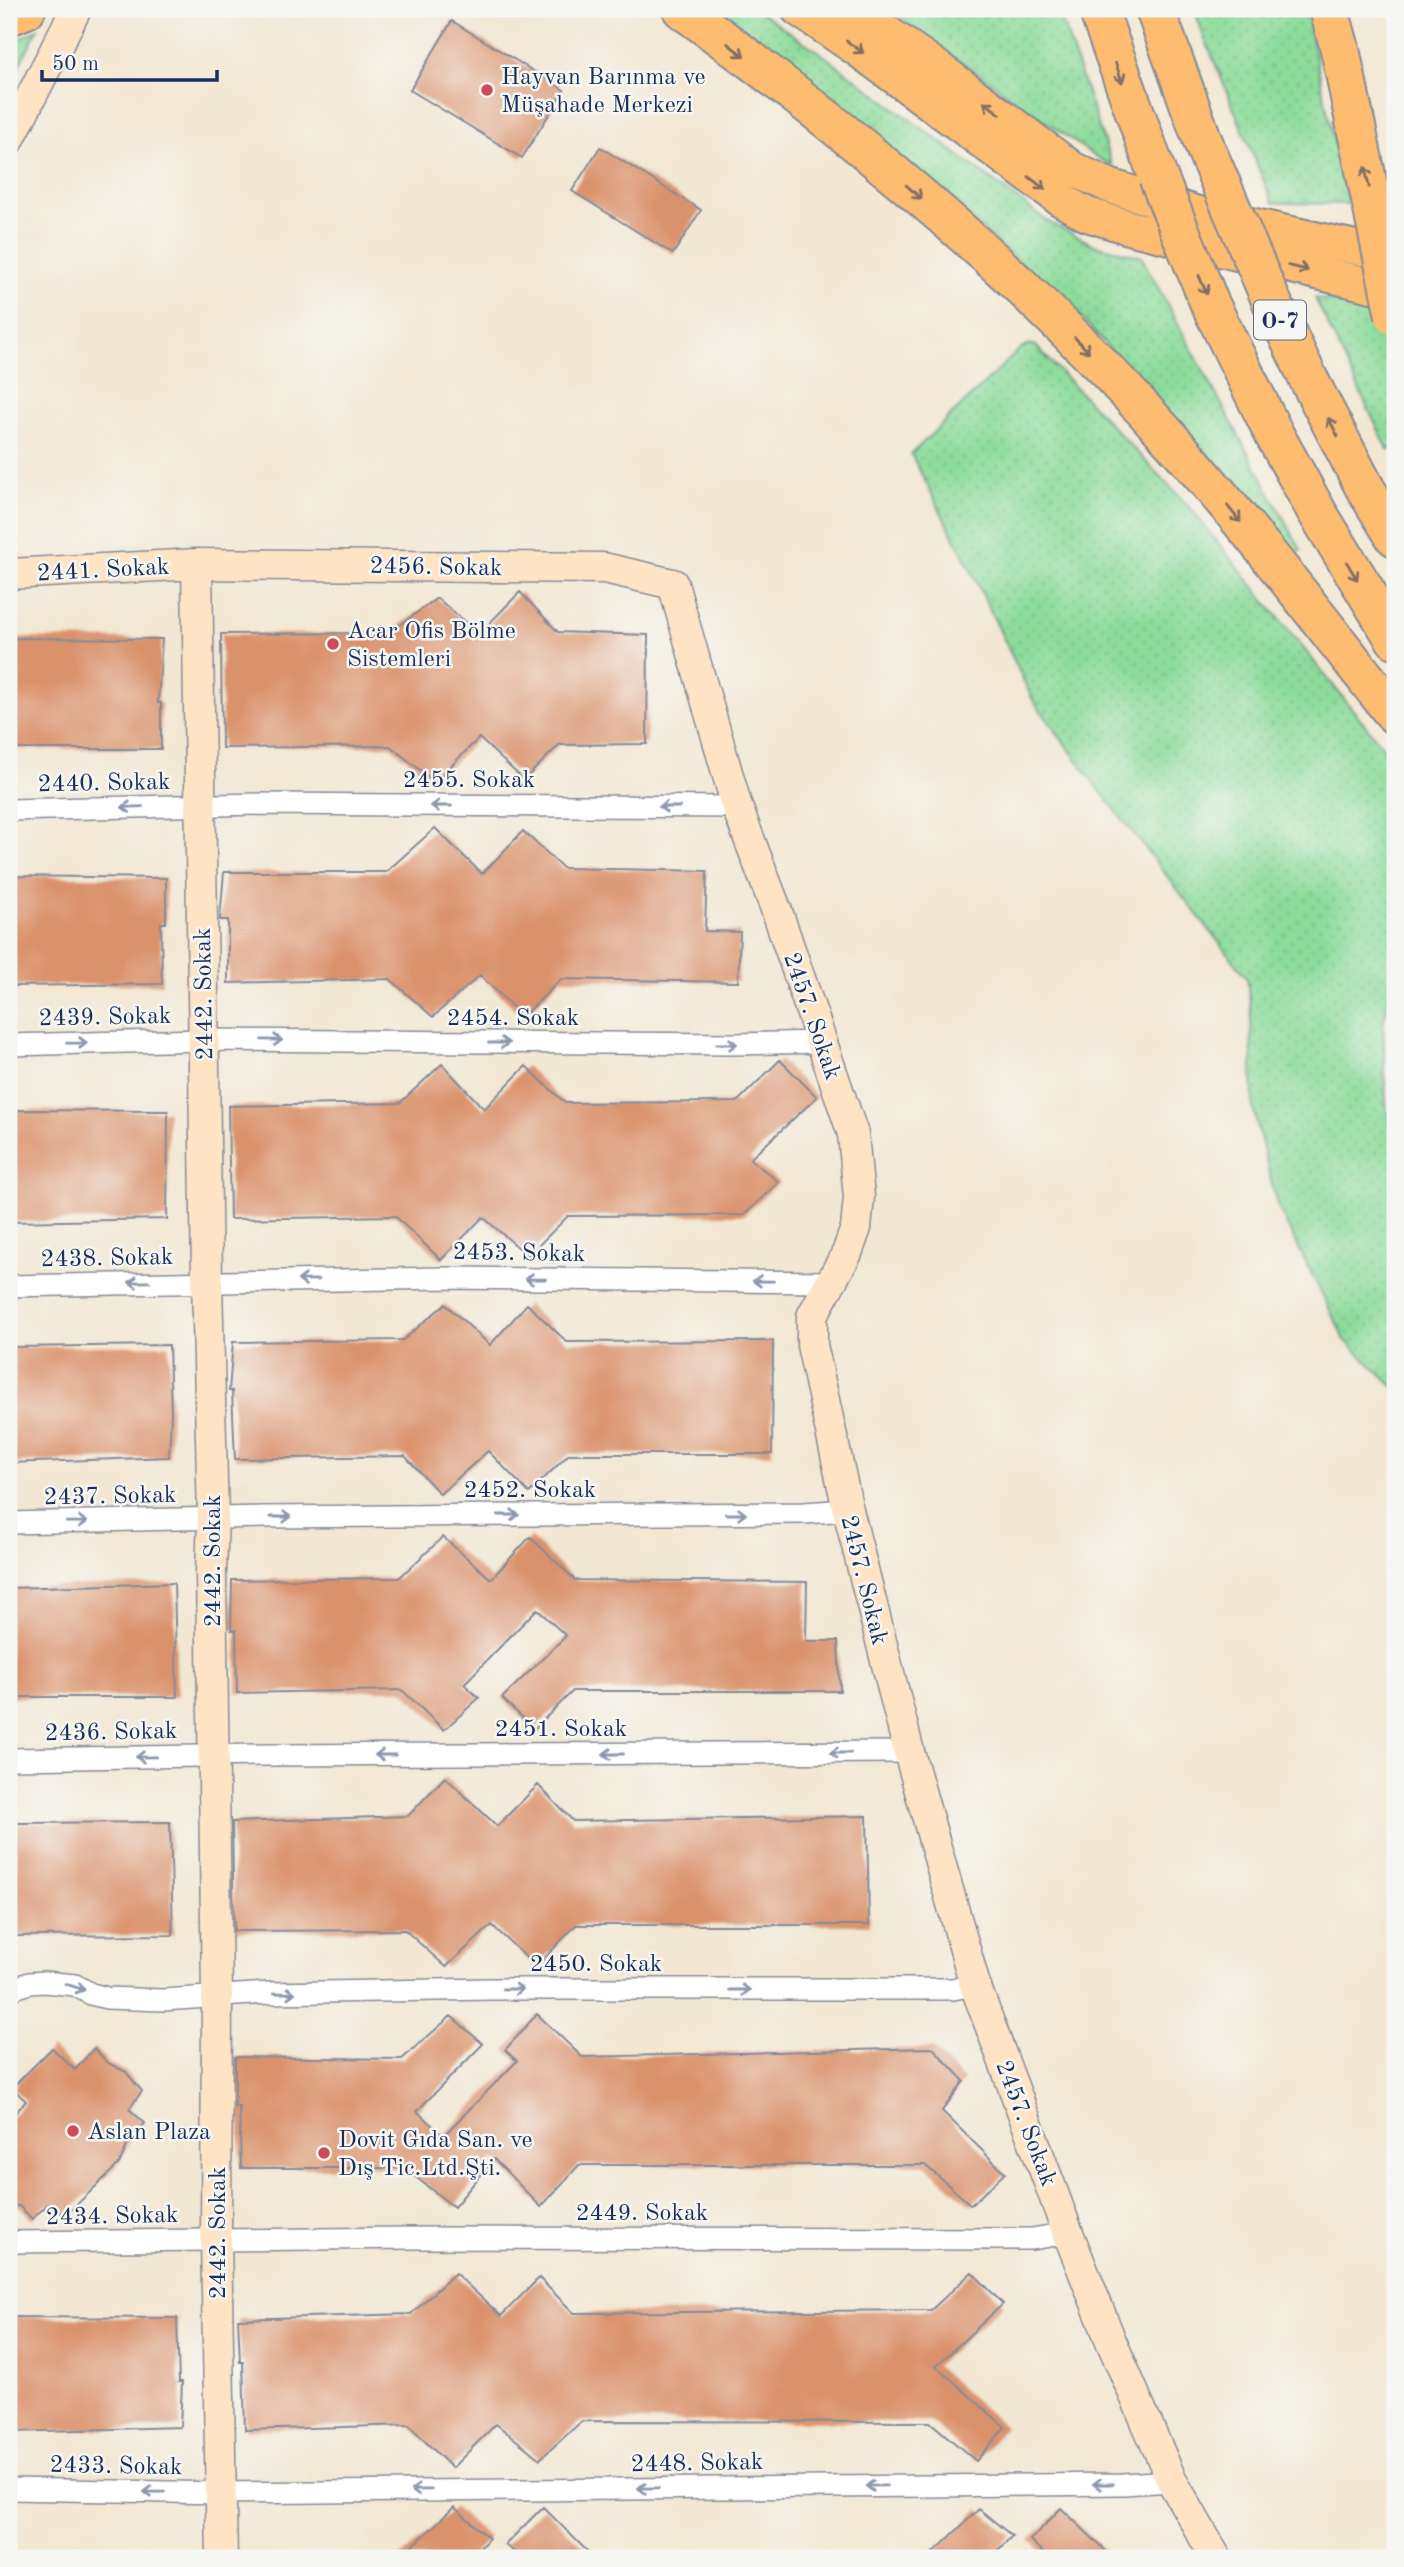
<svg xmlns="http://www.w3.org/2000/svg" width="1404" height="2567" font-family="'Old Standard TT',serif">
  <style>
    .grass { fill: url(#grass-dots); stroke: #54867c; stroke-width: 2 }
    .building { fill: #da926c }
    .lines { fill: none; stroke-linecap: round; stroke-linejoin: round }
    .street-casing { stroke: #868b98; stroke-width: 24 }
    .secondary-casing { stroke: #868b98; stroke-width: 33 }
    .primary-casing { stroke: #868b98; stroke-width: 37 }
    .highway-casing { stroke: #868b98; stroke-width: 42 }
    .street { stroke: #fff; stroke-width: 21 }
    .secondary { stroke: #fee4c5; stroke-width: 30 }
    .primary { stroke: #fdbc6f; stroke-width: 33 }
    .highway { stroke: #fdbc6f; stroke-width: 38 }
    .highway-bridge-casing { stroke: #868b98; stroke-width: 42; stroke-linecap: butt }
    .highway-bridge { stroke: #fdbc6f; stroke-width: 38 }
    .oneway { stroke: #816e66 }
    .oneway2 { stroke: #8d97ae }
    .poi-dot { fill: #d1495b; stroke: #f6f6f2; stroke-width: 2.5 }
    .labels { text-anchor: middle; stroke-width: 5; stroke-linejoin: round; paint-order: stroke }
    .shield { fill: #f6f6f2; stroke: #5d6b8a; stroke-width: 2 }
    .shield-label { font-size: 23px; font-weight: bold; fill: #1b2f5e }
    .poi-label { font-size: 24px; fill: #1b2f5e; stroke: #f6f6f2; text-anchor: start }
    .street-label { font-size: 24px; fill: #1b2f5e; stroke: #f6f6f2 }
  </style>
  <defs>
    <pattern id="grass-dots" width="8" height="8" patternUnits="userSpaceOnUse" patternTransform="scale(1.75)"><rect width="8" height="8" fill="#8ddc9b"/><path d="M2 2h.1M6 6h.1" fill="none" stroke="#79bd88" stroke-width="1.8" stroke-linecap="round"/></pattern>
  </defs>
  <rect width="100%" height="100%" fill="#f6f6f2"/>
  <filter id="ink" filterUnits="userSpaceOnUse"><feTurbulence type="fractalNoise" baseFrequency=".0143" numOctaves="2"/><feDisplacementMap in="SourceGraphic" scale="14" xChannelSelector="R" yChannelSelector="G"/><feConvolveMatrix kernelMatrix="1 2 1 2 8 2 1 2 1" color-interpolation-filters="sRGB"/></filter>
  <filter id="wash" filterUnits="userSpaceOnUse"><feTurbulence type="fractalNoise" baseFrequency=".00686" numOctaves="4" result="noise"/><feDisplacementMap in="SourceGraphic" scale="28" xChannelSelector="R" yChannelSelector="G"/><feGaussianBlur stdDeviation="1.57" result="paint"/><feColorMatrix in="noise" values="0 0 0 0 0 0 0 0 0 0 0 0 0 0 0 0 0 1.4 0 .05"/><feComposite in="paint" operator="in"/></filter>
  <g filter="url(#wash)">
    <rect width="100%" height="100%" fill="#f2e7d2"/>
    <!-- grass -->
    <path class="grass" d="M704 9H756L826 57 1047 221 1094 245 1141 256 1301 550 1293 557 1199 448 1077 313 898 156Z
      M887 9H1058L1112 165 1097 158Z
      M1195 9H1305L1348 204 1273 203 1200 27Z
      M38 29 9 84V44Z
      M1315 298 1395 315V447L1388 450Z
      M1028 345H1035L1191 509 1395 762V974L1383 1024 1386 1103 1395 1140V1388L1345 1340 1277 1205 1253 1108 1251 1012 1247 978 1097 787 1033 700 965 558 911 454 1020 349Z"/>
    <g id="blocks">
      <!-- building -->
      <path class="building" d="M452 21 564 90 522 158 410 90Z
        M600 147 701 210 673 254 572 191Z
        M520 592 558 632 648 635 647 744 559 745 524 780 479 738 435 782 390 746 222 748 221 634 389 633 437 598 479 634Z
        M9 638 162 639 158 703H161V749H9Z
        M435 828 482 874 523 831 563 868 707 871 705 931 740 932 738 982 561 979 523 1017 480 975 433 1017 390 979 228 983V920H220L224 872H386Z
        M9 876 166 878V923H161L162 984 9 986Z
        M780 1060 817 1097 750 1159 779 1182 744 1215 568 1216 528 1256 483 1217 441 1260 395 1216 230 1219 228 1106 400 1103 442 1064 484 1109 526 1066 565 1103 737 1102Z
        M9 1110 168 1111 167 1219 9 1222Z
        M445 1304 490 1345 527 1304 567 1342 773 1341 772 1454H569L529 1493 488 1451 440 1494 405 1456 235 1459 232 1391H229L233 1342 403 1340Z
        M169 1345 171 1413 169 1457 9 1463V1347Z
        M443 1537 491 1579 530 1537 575 1580 807 1582 806 1641H838L840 1691H573L534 1729 502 1698 566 1636 537 1609 464 1684 479 1698 444 1730 402 1690 237 1693 236 1630H231L232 1580 399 1578Z
        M174 1583 177 1697H9V1588Z
        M445 1777 497 1826 538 1785 573 1821 867 1816 869 1925H576L536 1967 492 1925 446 1967 405 1930 234 1931 232 1822 408 1816Z
        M170 1822 173 1935 9 1936V1823Z
        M537 2014 582 2057 933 2048 964 2081 942 2111 1005 2173 971 2205 925 2165H579L541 2207 494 2159 454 2207 404 2168H241L239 2107H235V2057L402 2059 451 2016 483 2044 417 2111 443 2136 517 2061 505 2050Z
        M52 2048 75 2070 94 2048 108 2063 126 2072 142 2091 129 2109 145 2123 130 2139 119 2164 65 2216 48 2204 32 2219 19 2206 9 2205V2120L26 2101 12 2088Z
        M972 2272 1003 2304 936 2366 1005 2427 976 2461 930 2422 582 2421 540 2459 496 2424 452 2468 409 2425 245 2430 243 2362H240L238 2319 411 2314 455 2273 501 2316 539 2278 574 2313 931 2310Z
        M9 2317 177 2318 179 2382H182L180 2427 9 2432Z
        M454 2507 489 2538 471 2558H400Z
        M543 2507 594 2558H522L505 2545Z
        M1061 2508 1113 2558H1048L1030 2540Z
        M979 2509 1012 2536 990 2558H928Z"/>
    </g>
  </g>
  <g filter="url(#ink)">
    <use href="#blocks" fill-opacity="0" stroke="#868b98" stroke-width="2"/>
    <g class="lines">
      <!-- street casing -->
      <g class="street-casing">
        <path id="street" d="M9 810 258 804 737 807
          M9 1045 203 1040 734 1044 822 1042
          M9 1286 444 1278 831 1282
          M9 1523 263 1517 804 1513 848 1510
          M9 1759 269 1755 909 1752
          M9 1990 29 1983 44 1982 75 1985 91 1994 107 1998 163 2000 269 1993 492 1989H953L975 1985
          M9 2242 413 2238 1032 2239 1068 2233
          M9 2489 222 2493 1123 2484 1172 2481"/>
      </g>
      <!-- secondary casing -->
      <g class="secondary-casing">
        <path id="secondary" d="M9 140 76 9
          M197 564 207 1281 213 1519 211 1571 217 1995 216 2240 222 2558
          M9 574 197 564 604 568 673 584 737 807 779 917 853 1134 859 1197 856 1228 847 1253 812 1316V1345L848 1510 909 1752 975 1985 1068 2233 1111 2341 1172 2481 1216 2558"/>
      </g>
      <!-- primary casing -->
      <g class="primary-casing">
        <path id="primary" d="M798 9 857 49 1060 199 1086 214 1134 229 1395 291
          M852 9 930 62 1073 169 1110 186 1193 212 1395 256"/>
      </g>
      <!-- highway casing -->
      <g class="highway-casing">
        <path id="highway" d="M682 9C862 140 1035 285 1183 453 1257 537 1325 627 1395 715
          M1098 9 1158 177
          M1155 9 1205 147
          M9 16 26 9
          M1365 488 1395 537
          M1317 512 1395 639"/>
      </g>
      <!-- street -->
      <use href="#street" class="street"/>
      <!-- secondary -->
      <use href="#secondary" class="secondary"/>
      <!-- primary -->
      <use href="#primary" class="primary"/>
      <!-- highway -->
      <use href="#highway" class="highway"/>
      <!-- highway-bridge casing -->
      <g class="highway-bridge-casing">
        <path id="highway-bridge" d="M1329 9 1340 49 1395 316
          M1205 147 1271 300 1310 382 1365 488
          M1158 177 1210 304 1275 436 1317 512"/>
      </g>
      <!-- highway-bridge -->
      <use href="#highway-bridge" class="highway-bridge"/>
    </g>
    <!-- one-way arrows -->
    <defs><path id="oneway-shaft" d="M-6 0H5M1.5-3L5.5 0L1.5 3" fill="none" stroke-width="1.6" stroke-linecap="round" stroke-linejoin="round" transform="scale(1.75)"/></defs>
    <g class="oneway">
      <use href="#oneway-shaft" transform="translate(855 47) rotate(35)"/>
      <use href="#oneway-shaft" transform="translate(736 50) rotate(38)"/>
      <use href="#oneway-shaft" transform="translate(1119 73) rotate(71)"/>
      <use href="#oneway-shaft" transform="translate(992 108) rotate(-143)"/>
      <use href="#oneway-shaft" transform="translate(1367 177) rotate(-102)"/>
      <use href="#oneway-shaft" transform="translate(1037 183) rotate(37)"/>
      <use href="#oneway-shaft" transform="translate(914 192) rotate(41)"/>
      <use href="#oneway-shaft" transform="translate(1298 268) rotate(13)"/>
      <use href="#oneway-shaft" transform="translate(1203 285) rotate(67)"/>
      <use href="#oneway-shaft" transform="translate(1082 345) rotate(46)"/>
      <use href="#oneway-shaft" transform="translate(1333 427) rotate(-118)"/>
      <use href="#oneway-shaft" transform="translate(1234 514) rotate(51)"/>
      <use href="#oneway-shaft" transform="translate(1352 571) rotate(59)"/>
    </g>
    <g class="oneway2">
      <use href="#oneway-shaft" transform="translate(441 806) rotate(-180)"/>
      <use href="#oneway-shaft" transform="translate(132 807) rotate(178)"/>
      <use href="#oneway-shaft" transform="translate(669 807) rotate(-180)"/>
      <use href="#oneway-shaft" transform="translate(272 1040) rotate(1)"/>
      <use href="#oneway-shaft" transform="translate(77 1043) rotate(-1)"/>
      <use href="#oneway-shaft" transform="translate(499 1043)"/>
      <use href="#oneway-shaft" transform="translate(727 1044)"/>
      <use href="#oneway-shaft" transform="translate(535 1279) rotate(-179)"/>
      <use href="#oneway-shaft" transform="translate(308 1280) rotate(179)"/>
      <use href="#oneway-shaft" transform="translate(763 1281) rotate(-179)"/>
      <use href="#oneway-shaft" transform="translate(139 1282) rotate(179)"/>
      <use href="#oneway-shaft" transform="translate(736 1514)"/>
      <use href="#oneway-shaft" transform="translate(509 1515)"/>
      <use href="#oneway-shaft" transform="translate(281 1517)"/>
      <use href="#oneway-shaft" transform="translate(77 1522) rotate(-1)"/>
      <use href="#oneway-shaft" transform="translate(840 1753) rotate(180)"/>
      <use href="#oneway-shaft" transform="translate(613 1754) rotate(180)"/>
      <use href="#oneway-shaft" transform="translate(385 1755) rotate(180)"/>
      <use href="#oneway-shaft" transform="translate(146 1757) rotate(179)"/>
      <use href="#oneway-shaft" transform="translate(75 1987) rotate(18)"/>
      <use href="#oneway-shaft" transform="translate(513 1989)"/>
      <use href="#oneway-shaft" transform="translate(740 1990)"/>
      <use href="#oneway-shaft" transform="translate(285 1993) rotate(-1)"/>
      <use href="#oneway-shaft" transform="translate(1103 2484) rotate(180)"/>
      <use href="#oneway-shaft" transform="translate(876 2486) rotate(179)"/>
      <use href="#oneway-shaft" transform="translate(648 2488) rotate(179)"/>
      <use href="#oneway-shaft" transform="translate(421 2490) rotate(179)"/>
      <use href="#oneway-shaft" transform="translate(154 2492) rotate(-179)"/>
    </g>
  </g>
  <!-- markers -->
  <g class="poi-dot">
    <circle cx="487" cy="90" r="7"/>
    <circle cx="333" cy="644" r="7"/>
    <circle cx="73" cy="2131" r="7"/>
    <circle cx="324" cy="2153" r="7"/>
  </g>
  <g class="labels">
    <!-- shield labels -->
    <rect class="shield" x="1254" y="300.5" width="52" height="39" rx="5"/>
    <g class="shield-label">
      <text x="1280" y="328">O-7</text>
    </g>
    <!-- poi labels -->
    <g class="poi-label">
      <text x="501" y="84">Hayvan Barınma ve<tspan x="501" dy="28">Müşahade Merkezi</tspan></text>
      <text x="347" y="638">Acar Ofis Bölme<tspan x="347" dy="28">Sistemleri</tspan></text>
      <text x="87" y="2139">Aslan Plaza</text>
      <text x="338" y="2147">Dovit Gıda San. ve<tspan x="338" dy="28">Dış Tic.Ltd.Şti.</tspan></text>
    </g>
    <!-- street labels -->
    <g class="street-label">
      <text transform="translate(436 566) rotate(1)" y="8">2456. Sokak</text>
      <text transform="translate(103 569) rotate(-3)" y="8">2441. Sokak</text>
      <text x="469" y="787">2455. Sokak</text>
      <text transform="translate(104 782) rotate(-1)" y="8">2440. Sokak</text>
      <text transform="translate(203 994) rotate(-91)" y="8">2442. Sokak</text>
      <text transform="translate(105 1016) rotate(-1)" y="8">2439. Sokak</text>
      <text transform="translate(813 1016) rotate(71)" y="8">2457. Sokak</text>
      <text x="513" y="1025">2454. Sokak</text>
      <text transform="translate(519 1252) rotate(1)" y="8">2453. Sokak</text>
      <text transform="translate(107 1257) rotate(-1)" y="8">2438. Sokak</text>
      <text x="530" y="1497">2452. Sokak</text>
      <text transform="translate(110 1495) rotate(-1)" y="8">2437. Sokak</text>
      <text transform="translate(212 1561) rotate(-90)" y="8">2442. Sokak</text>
      <text transform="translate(865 1580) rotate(76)" y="8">2457. Sokak</text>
      <text x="561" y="1736">2451. Sokak</text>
      <text transform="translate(111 1731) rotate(-1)" y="8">2436. Sokak</text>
      <text x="596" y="1971">2450. Sokak</text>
      <text transform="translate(1027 2123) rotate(69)" y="8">2457. Sokak</text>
      <text x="642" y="2220">2449. Sokak</text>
      <text transform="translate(112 2215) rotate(-1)" y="8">2434. Sokak</text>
      <text transform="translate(217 2233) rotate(-90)" y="8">2442. Sokak</text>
      <text transform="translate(697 2462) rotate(-1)" y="8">2448. Sokak</text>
      <text transform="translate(116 2465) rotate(1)" y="8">2433. Sokak</text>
    </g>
  </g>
  <!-- margin -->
  <rect width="1404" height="2567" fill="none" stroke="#f6f6f2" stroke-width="35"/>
  <!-- scale -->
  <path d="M42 70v10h175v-10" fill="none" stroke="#1b2f5e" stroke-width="3.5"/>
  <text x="52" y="70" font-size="21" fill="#1b2f5e" stroke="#f6f6f2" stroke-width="5" paint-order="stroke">50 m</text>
</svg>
